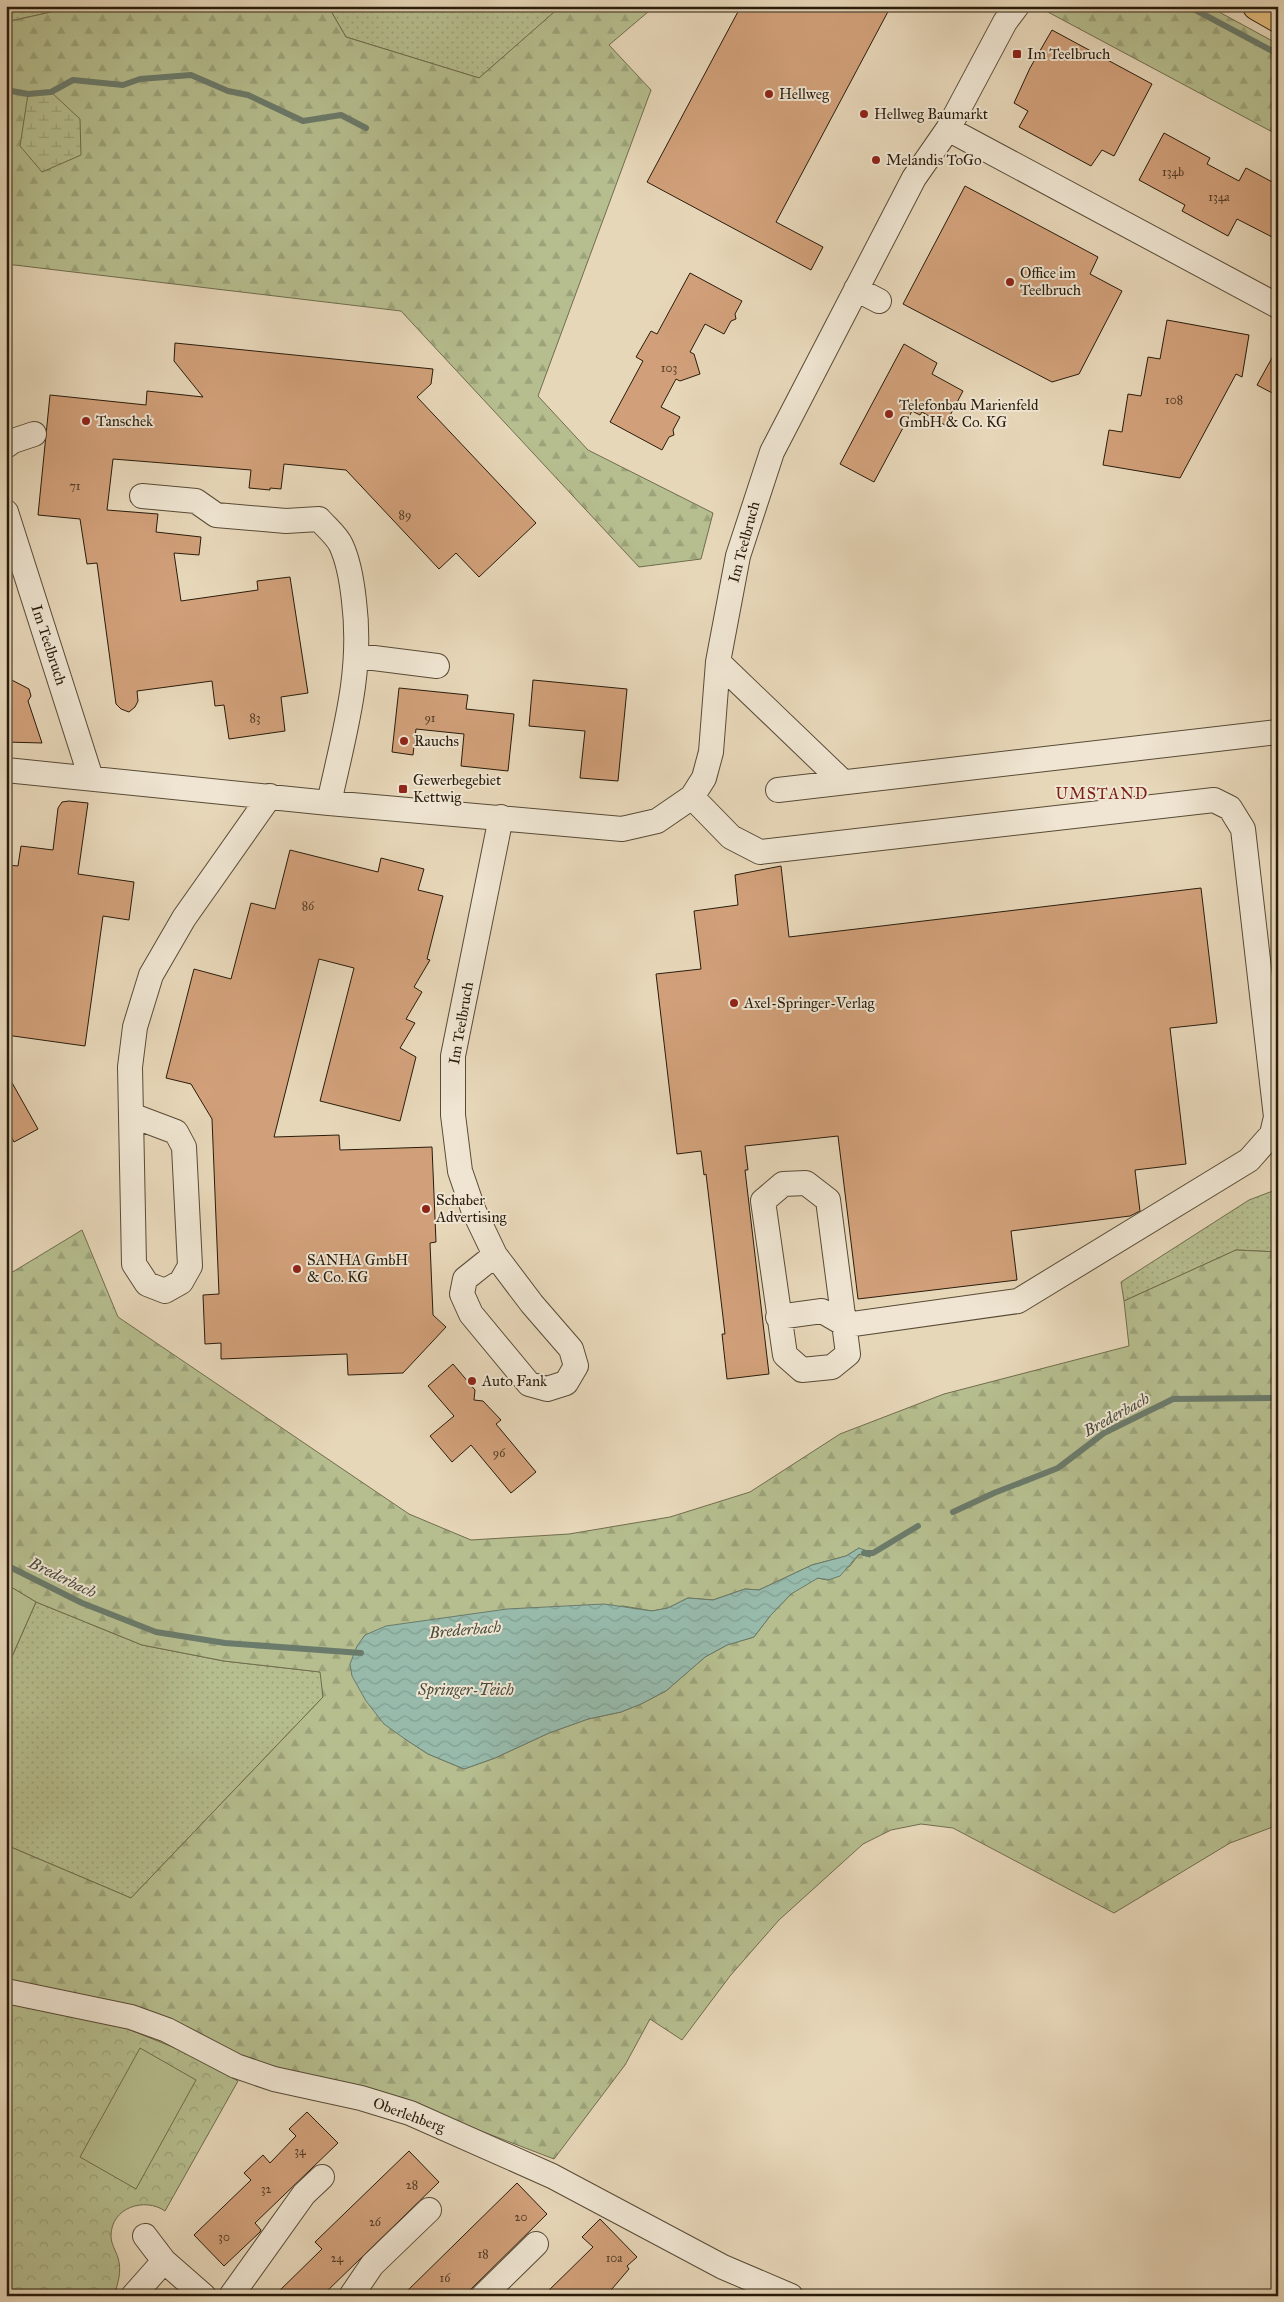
<svg xmlns="http://www.w3.org/2000/svg" width="1284" height="2302" font-family="'IM FELL Great Primer',serif">
  <style>
    .grass { fill: url(#grass-dots); stroke: #706d4d }
    .forest { fill: url(#forest-firs); stroke: #706d4d; fill-rule: evenodd }
    .wetland { fill: url(#wetland-marsh); stroke: #706d4d }
    .park { fill: url(#park-crowns); stroke: #706d4d }
    .garden { fill: #b6be8f; stroke: #706d4d }
    .water { fill: url(#water-waves); stroke: #6b7b6b }
    .lines { fill: none; stroke-linecap: round; stroke-linejoin: round }
    .stream { stroke: #6b7b6b; stroke-width: 6 }
    .building { fill: #d1a07a; stroke: #291c0b }
    .minor-casing { stroke: #584b36; stroke-width: 26 }
    .major-casing { stroke: #291c0b; stroke-width: 30 }
    .minor { stroke: #efe5d2; stroke-width: 24 }
    .major { stroke: #e4bc7c; stroke-width: 28 }
    .poi-dot { fill: #8f2418; stroke: #efe5d2; stroke-width: 2 }
    .labels { text-anchor: middle; stroke-width: 4; stroke-linejoin: round; paint-order: stroke }
    .number-label { font-size: 12px; fill: #533d27 }
    .poi-label { font-size: 15px; fill: #291c0b; stroke: #efe5d2; text-anchor: start }
    .street-label { font-size: 15px; fill: #291c0b; stroke: #efe5d2 }
    .neighbourhood-label { font-size: 16px; letter-spacing: 1px; fill: #7a1f14; stroke: #efe5d2 }
    .water-label { font-size: 16px; font-style: italic; fill: #4a4b3b; stroke: #efe5d2 }
  </style>
  <defs>
    <pattern id="grass-dots" width="8" height="8" patternUnits="userSpaceOnUse" patternTransform="scale(1.25)"><rect width="8" height="8" fill="#b6be8f"/><path d="M2 2h.1M6 6h.1" fill="none" stroke="#9ca37a" stroke-width="1.8" stroke-linecap="round"/></pattern>
    <pattern id="forest-firs" width="22" height="20" patternUnits="userSpaceOnUse" patternTransform="scale(1.25)"><rect width="22" height="20" fill="#b6be8f"/><path d="M5 1l3.5 6h-7zM16 11l3.5 6h-7z" fill="#9ca37a"/></pattern>
    <pattern id="wetland-marsh" width="20" height="14" patternUnits="userSpaceOnUse" patternTransform="scale(1.25)"><rect width="20" height="14" fill="#b6be8f"/><path d="M1 5h8M5 5V1M11 12h8M15 12V8" fill="none" stroke="#9ca37a"/></pattern>
    <pattern id="park-crowns" width="20" height="18" patternUnits="userSpaceOnUse" patternTransform="scale(1.25)"><rect width="20" height="18" fill="#b6be8f"/><path d="M2 6a3 3 0 1 1 6 0M12 15a3 3 0 1 1 6 0" fill="none" stroke="#9ca37a"/></pattern>
    <pattern id="water-waves" width="16" height="10" patternUnits="userSpaceOnUse" patternTransform="scale(1.25)"><rect width="16" height="10" fill="#97baab"/><path d="M0 5q4-4 8 0t8 0" fill="none" stroke="#829f92"/></pattern>
  </defs>
  <rect width="100%" height="100%" fill="#e7d7b9"/>
  <filter id="stains"><feTurbulence type="fractalNoise" baseFrequency=".004" numOctaves="4"/><feColorMatrix values="0 0 0 0 .2 0 0 0 0 .09 0 0 0 0 .02 0 0 0 .5 -.17"/></filter>
  <radialGradient id="worn" r=".72"><stop offset=".6" stop-color="#630" stop-opacity="0"/><stop offset="1" stop-color="#630" stop-opacity=".3"/></radialGradient>
  <!-- grass -->
  <path class="grass" d="M6 6H78L6 22Z
    M328 6H554L557 10 479 78 346 37Z
    M1278 1189V1252L1236 1250 1124 1301 1121 1282 1249 1200Z
    M36 1602 142 1645 224 1661 321 1672 323 1697 131 1898 6 1845V1670Z"/>
  <!-- forest -->
  <path class="forest" d="M78 6H328L346 37 479 78 561 6H655L609 45 651 90 538 396 588 450 713 513 701 559 639 567 401 311 6 264V22Z
    M1048 6H1208L1278 44V135L1046 11Z
    M82 1230 118 1317 409 1514 471 1540 569 1534 670 1517 750 1492 840 1434 944 1394 1129 1346 1124 1301 1236 1250 1278 1252V1554L1276 1556 1278 1561V1825L1230 1843 1114 1913 953 1828 921 1824 891 1830 863 1844 779 1920 730 1976 682 2040 650 2019 625 2065 554 2159 408 2103 237 2057 6 1984V1845L131 1898 323 1697 320 1672 224 1661 142 1645 36 1602 6 1584V1276ZM859 1548 870 1557 859 1554 850 1566 828 1580 818 1578 807 1583 791 1594 770 1616 754 1637 727 1645 705 1657 666 1691 641 1704 621 1712 588 1719 549 1733 495 1758 464 1769 428 1754 405 1739 353 1654 365 1635 623 1606 652 1611 668 1608 688 1598 713 1600 745 1589 759 1590 812 1565 846 1556Z"/>
  <!-- wetland -->
  <path class="wetland" d="M51 92 80 119 81 155 42 172 20 146 28 94Z"/>
  <!-- park -->
  <path class="park" d="M6 2001 118 2025 190 2054 238 2081 165 2211C145 2197 111 2207 111 2236 111 2244 116 2251 118 2258 122 2271 118 2283 114 2296H6Z"/>
  <!-- garden -->
  <path class="garden" d="M6 1584 36 1602 6 1670Z
    M140 2048 196 2080 136 2189 80 2157Z"/>
  <!-- water -->
  <path class="water" d="M859 1548 873 1553 870 1557 859 1554 840 1576 828 1580 818 1578 791 1594 770 1616 754 1637 727 1645 705 1657 666 1691 641 1704 621 1712 588 1719 549 1733 495 1758 464 1769 428 1754 405 1739 384 1724 366 1701 352 1676 350 1664 357 1646 365 1635 386 1626 507 1609 604 1604 652 1611 668 1608 688 1598 713 1600 745 1589 759 1590 812 1565 846 1556Z"/>
  <g class="lines">
    <!-- stream -->
    <path class="stream" d="M1188 6 1278 54
      M6 90 28 94 51 92 73 80 123 85 140 79 191 75 228 91 248 95 303 121 341 115 366 128
      M953 1512 994 1493 1058 1468 1104 1433 1173 1399 1278 1398
      M864 1553H873L918 1526
      M6 1565 82 1603 156 1632 225 1643 361 1653"/>
  </g>
  <!-- building -->
  <path class="building" d="M741 6H891L776 222 823 247 811 270 647 182Z
    M1052 30 1152 84 1114 156 1102 150 1091 166 1019 127 1028 111 1014 103 1030 68Z
    M1164 133 1210 158 1207 164 1239 181 1246 168 1278 185V240L1237 219 1228 236 1182 211 1185 205 1139 180Z
    M965 186 1098 257 1090 274 1122 291 1079 374 1052 382 903 304Z
    M690 273 742 301 735 314 736 319 731 321 724 334 705 324 690 352 694 354 700 374 680 381 676 379 661 407 680 417 673 430 674 435 669 437 662 450 610 422 643 361 636 357 651 331 657 334Z
    M1167 320 1249 335 1242 377 1236 374 1180 478 1103 465 1109 430 1122 432 1128 394 1141 396 1148 357 1160 359Z
    M175 343 433 369 431 384 417 397 536 523 479 577 456 553 439 569 346 470 284 464 281 489 270 488V490L249 488 251 470 113 459 107 510 158 514 156 532 201 537 199 555 174 553 181 601 258 590 257 581 290 577 308 693 281 697 285 731 229 739 224 705 215 706 212 681 137 691 138 701 135 707 129 712 121 709 116 704 97 563 87 564 80 519 38 515 50 395 146 405 147 391 203 397 174 361Z
    M904 344 937 363 932 374 963 391 945 425 922 412 920 415 912 411 874 482 840 464Z
    M1278 347V396L1257 385Z
    M6 677 29 689 31 696 28 701 42 743 6 742Z
    M533 680 627 689 618 781 580 778 585 731 529 726Z
    M399 688 468 695 466 709 514 714 508 771 461 766 464 734 416 729 413 755 392 752Z
    M69 801 88 803 78 874 134 882 129 920 103 916 85 1046 6 1035V865L18 866 21 846 53 850 58 808 62 802Z
    M290 850 378 872 381 858 424 869 418 890 443 896 427 959 430 960 414 987 422 992 406 1019 415 1023 400 1048 416 1057 400 1121 320 1101 354 968 319 959 274 1137 339 1135 340 1150 432 1147 436 1242 430 1243 433 1315 446 1327 403 1373 348 1375 347 1354 221 1359V1343L205 1344 203 1295 219 1294 212 1119 191 1084 166 1078 194 969 231 979 251 903 275 909Z
    M781 866 789 937 1201 888 1217 1023 1170 1028 1186 1164 1135 1170 1140 1211 1130 1216 1011 1231 1017 1280 858 1299 838 1136 745 1146 748 1170H745L769 1374 727 1379 722 1334H725L706 1174 704 1175 701 1151 677 1154 656 974 701 969 694 911 738 905 735 875Z
    M6 1072 38 1129 14 1142 6 1127Z
    M453 1364 475 1390 474 1400 483 1401 501 1420 496 1424 536 1472 511 1493 471 1445 452 1462 430 1436 454 1416 428 1386Z
    M307 2112 338 2143 255 2223 261 2230 260 2232 224 2266 194 2235 251 2180 244 2173 263 2155 270 2163 296 2136 289 2129Z
    M409 2151 439 2182 322 2296H274L322 2249 315 2242Z
    M517 2183 547 2214 464 2296H402Z
    M600 2219 637 2257 627 2266 629 2269 606 2296H543L593 2247 582 2237Z"/>
  <g class="lines">
    <!-- minor casing -->
    <g class="minor-casing">
      <path id="minor" d="M948 129 1278 306
        M856 289 879 301
        M6 446 13 441 34 434
        M142 496 196 501 216 515 286 521 319 519C326 527 337 536 341 545 349 562 352 582 354 601 363 673 344 733 329 803
        M6 512 91 778
        M358 656 437 666
        M718 662 842 781
        M6 770 329 803 622 829 657 821 692 797 704 778 711 752 718 662 738 556 772 452 914 178 948 129 1005 22 1017 6
        M778 790 1278 732
        M692 797 731 837 760 852 1214 800 1230 808 1243 829 1276 1117 1272 1134 1249 1160 1018 1301 846 1325 822 1311 778 1317
        M131 1115 176 1132 184 1147 190 1266 181 1282 165 1291 147 1284 134 1264 130 1067 135 1027 151 975 184 918 270 796
        M806 1183 828 1200 848 1354 832 1367 802 1370 785 1355 763 1201 783 1184Z
        M495 1255 465 1279 462 1294 471 1314 529 1384 547 1389 566 1383 576 1366 571 1349 532 1304 495 1255 473 1209 460 1171 453 1115V1056L501 817
        M6 1991 131 2017 167 2030 236 2066 274 2079 361 2098 410 2113 552 2176 723 2267 791 2296
        M145 2236 164 2261 204 2296
        M133 2296 164 2261
        M231 2296 304 2194 322 2177
        M351 2296 372 2265 429 2210
        M483 2296 536 2244"/>
    </g>
    <!-- major casing -->
    <g class="major-casing">
      <path id="major" d="M1257 6 1278 18"/>
    </g>
    <!-- minor -->
    <use href="#minor" class="minor"/>
    <!-- major -->
    <use href="#major" class="major"/>
  </g>
  <!-- markers -->
  <g class="poi-dot">
    <rect x="1012" y="49" width="10" height="10" rx="2.5"/>
    <circle cx="769" cy="94" r="5"/>
    <circle cx="864" cy="114" r="5"/>
    <circle cx="876" cy="160" r="5"/>
    <circle cx="1010" cy="282" r="5"/>
    <circle cx="889" cy="414" r="5"/>
    <circle cx="86" cy="421" r="5"/>
    <circle cx="404" cy="741" r="5"/>
    <rect x="398" y="784" width="10" height="10" rx="2.5"/>
    <circle cx="734" cy="1003" r="5"/>
    <circle cx="426" cy="1209" r="5"/>
    <circle cx="297" cy="1269" r="5"/>
    <circle cx="472" cy="1381" r="5"/>
  </g>
  <g class="labels">
    <!-- number labels -->
    <g class="number-label">
      <text x="1173" y="176">134b</text>
      <text x="1219" y="201">134a</text>
      <text x="669" y="372">103</text>
      <text x="1174" y="404">108</text>
      <text x="75" y="490">71</text>
      <text x="405" y="519">89</text>
      <text x="255" y="722">83</text>
      <text x="430" y="722">91</text>
      <text x="308" y="910">86</text>
      <text x="499" y="1457">96</text>
      <text x="300" y="2155">34</text>
      <text x="412" y="2189">28</text>
      <text x="266" y="2193">32</text>
      <text x="521" y="2221">20</text>
      <text x="375" y="2226">26</text>
      <text x="224" y="2241">30</text>
      <text x="483" y="2258">18</text>
      <text x="337" y="2262">24</text>
      <text x="614" y="2262">10a</text>
      <text x="445" y="2282">16</text>
    </g>
    <!-- poi labels -->
    <g class="poi-label">
      <text x="1027" y="59">Im Teelbruch</text>
      <text x="779" y="99">Hellweg</text>
      <text x="874" y="119">Hellweg Baumarkt</text>
      <text x="886" y="165">Melandis ToGo</text>
      <text x="1020" y="278">Office im<tspan x="1020" dy="17">Teelbruch</tspan></text>
      <text x="899" y="410">Telefonbau Marienfeld<tspan x="899" dy="17">GmbH &amp; Co. KG</tspan></text>
      <text x="96" y="426">Tanschek</text>
      <text x="414" y="746">Rauchs</text>
      <text x="413" y="785">Gewerbegebiet<tspan x="413" dy="17">Kettwig</tspan></text>
      <text x="744" y="1008">Axel-Springer-Verlag</text>
      <text x="436" y="1205">Schaber<tspan x="436" dy="17">Advertising</tspan></text>
      <text x="307" y="1265">SANHA GmbH<tspan x="307" dy="17">&amp; Co. KG</tspan></text>
      <text x="482" y="1386">Auto Fank</text>
    </g>
    <!-- street labels -->
    <g class="street-label">
      <text transform="translate(744 542) rotate(-75)" y="5">Im Teelbruch</text>
      <text transform="translate(49 645) rotate(72)" y="5">Im Teelbruch</text>
      <text transform="translate(461 1023) rotate(-80)" y="5">Im Teelbruch</text>
      <text transform="translate(409 2115) rotate(20)" y="5">Oberlehberg</text>
    </g>
    <!-- neighbourhood labels -->
    <g class="neighbourhood-label">
      <text x="1102" y="799">UMSTAND</text>
    </g>
    <!-- water labels -->
    <g class="water-label">
      <text transform="translate(1116 1414) rotate(-29)" y="6">Brederbach</text>
      <text transform="translate(63 1577) rotate(26)" y="6">Brederbach</text>
      <text transform="translate(465 1629) rotate(-5)" y="6">Brederbach</text>
      <text x="466" y="1695">Springer-Teich</text>
    </g>
  </g>
  <!-- margin -->
  <rect width="1284" height="2302" fill="none" stroke="#e7d7b9" stroke-width="25"/>
  <rect x="8" y="8" width="1269" height="2287" fill="none" stroke="#291c0b" stroke-width="2.5"/>
  <rect x="12" y="12" width="1259" height="2277" fill="none" stroke="#291c0b"/>
  <rect width="100%" height="100%" filter="url(#stains)"/>
  <rect width="100%" height="100%" fill="url(#worn)"/>
</svg>
